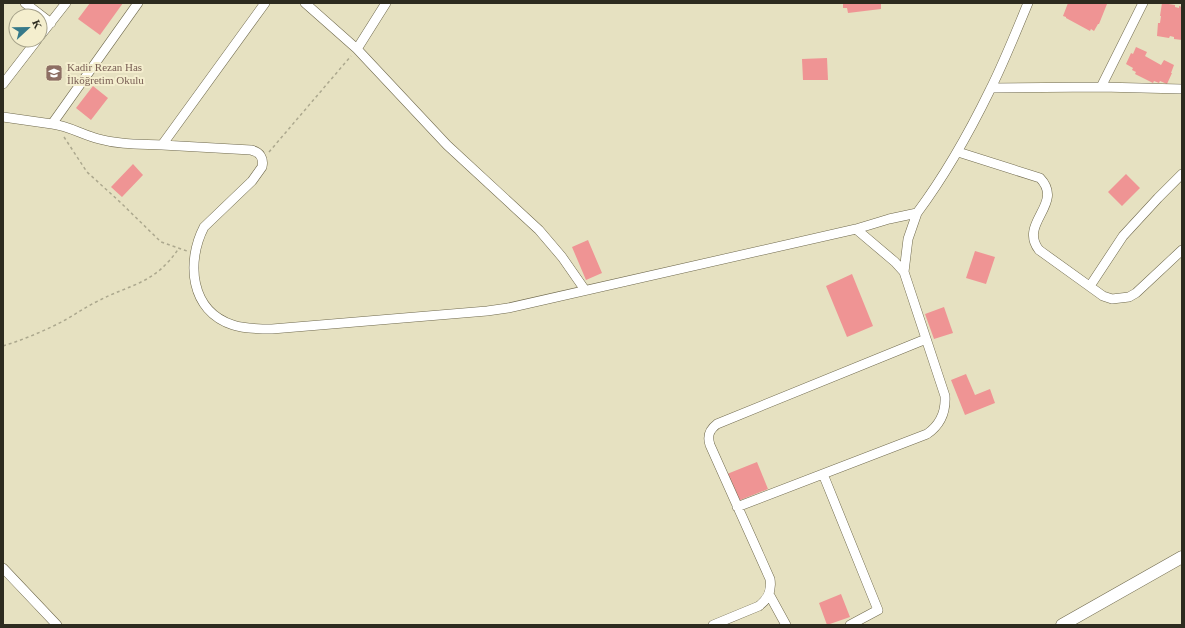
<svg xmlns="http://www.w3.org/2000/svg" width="1185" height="628" font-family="'Times New Roman',serif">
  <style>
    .building { fill: #ef9494 }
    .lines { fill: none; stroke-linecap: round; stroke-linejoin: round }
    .minor-casing { stroke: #6f694d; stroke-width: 10 }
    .tertiary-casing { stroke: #6f694d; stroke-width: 13 }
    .path { stroke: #aca88e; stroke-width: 1.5; stroke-dasharray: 3 3; stroke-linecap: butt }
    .minor { stroke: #fff; stroke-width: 9 }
    .tertiary { stroke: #fff; stroke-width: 12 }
    .labels { text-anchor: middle; stroke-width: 4; stroke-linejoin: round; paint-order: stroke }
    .education-label { font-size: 11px; fill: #785e54; stroke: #f4eece; text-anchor: start }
  </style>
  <rect width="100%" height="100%" fill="#e6e1c1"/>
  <!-- building -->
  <path class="building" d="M90 3H123L100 35 78 19Z
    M843 3H881V9L848 13 847 8H843Z
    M1068 3H1106L1107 4 1099 24H1098L1094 31 1091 29 1090 31 1066 18V17L1063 16Z
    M1162 3 1175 5V7L1179 8V6L1182 7V40L1174 39V37L1170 36 1169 38 1157 36 1158 23H1160L1161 16H1160Z
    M1136 47 1147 52 1145 56 1161 65 1164 60 1174 65 1171 73H1172L1167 84 1160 81 1159 83 1154 81 1153 83 1135 74 1136 72 1132 70 1133 68 1126 64 1131 53 1133 54Z
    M827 58 828 80H803L802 59Z
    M93 86 108 98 91 120 76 108Z
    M133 164 143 175 122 197 111 187Z
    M1126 174 1140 188 1122 206 1108 192Z
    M588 240 602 273 586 280 572 247Z
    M975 251 995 257 986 284 966 278Z
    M852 274 873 326 847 337 826 286Z
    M944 307 953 333 934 339 925 314Z
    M966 374 975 395 990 389 995 403 965 415 951 380Z
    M757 462 768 489 738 501 727 474Z
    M841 594 850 617 827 625 819 603Z"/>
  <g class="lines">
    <!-- minor casing -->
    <g class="minor-casing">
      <path id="minor" d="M25 3 51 23
        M305 3 357 49
        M386 3 357 49 447 145 539 230 562 257 585 290
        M40 36 66 3
        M3 84 37 40
        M1101 87 1143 3
        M991 88 1101 87 1182 89
        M3 117 52 124 138 3
        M52 124C69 126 83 135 99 139 120 145 141 144 162 145L265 3
        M162 145 251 150C260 152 264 158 262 167L252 181 204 227C186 262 190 311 233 325 245 329 259 329 272 329L487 311 508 308 856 229 889 219 917 213C946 174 969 133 990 90 1004 62 1016 32 1028 3
        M958 152 1040 178C1065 204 1018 223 1039 250L1103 296 1112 299 1129 297 1136 293 1182 250
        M904 272 908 239 917 213
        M1090 286 1123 236 1158 198 1182 174
        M823 474 878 610 850 625
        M737 507 927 434C940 425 946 413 945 396L904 272 895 262 856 229
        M3 568 57 625
        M769 594 786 625
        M713 625 759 606C768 599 772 591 770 579L710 445C707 436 709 430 717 424L926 339"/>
    </g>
    <!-- tertiary casing -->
    <g class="tertiary-casing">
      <path id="tertiary" d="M1062 625 1182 557"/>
    </g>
    <!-- path -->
    <path class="path" d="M64 137 87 172 120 202 161 242 187 251
      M269 152 351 56
      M3 346C25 339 47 330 67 319 77 313 86 307 96 302 132 283 154 285 179 248"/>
    <!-- minor -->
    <use href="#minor" class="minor"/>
    <!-- tertiary -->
    <use href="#tertiary" class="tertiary"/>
  </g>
  <!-- icons -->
  <defs>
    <g id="school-square" transform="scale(0.9)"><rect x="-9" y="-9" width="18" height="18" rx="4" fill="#8d6e63" stroke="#f4eece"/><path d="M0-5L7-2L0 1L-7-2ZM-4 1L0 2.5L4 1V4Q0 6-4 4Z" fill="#fff"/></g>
  </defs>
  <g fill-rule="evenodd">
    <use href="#school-square" x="54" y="73"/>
  </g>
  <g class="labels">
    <!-- education labels -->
    <g class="education-label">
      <text x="67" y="71">Kadir Rezan Has<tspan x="67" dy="13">İlköğretim Okulu</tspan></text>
    </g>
  </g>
  <!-- border -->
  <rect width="1185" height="628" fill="none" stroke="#2d2b1f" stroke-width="8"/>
  <!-- north arrow -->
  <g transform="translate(28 28) rotate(68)"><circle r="19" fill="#f4eece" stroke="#a4a088"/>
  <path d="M0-3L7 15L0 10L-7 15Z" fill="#367989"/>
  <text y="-6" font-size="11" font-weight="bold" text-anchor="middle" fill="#2d2b1f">K</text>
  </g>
</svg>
